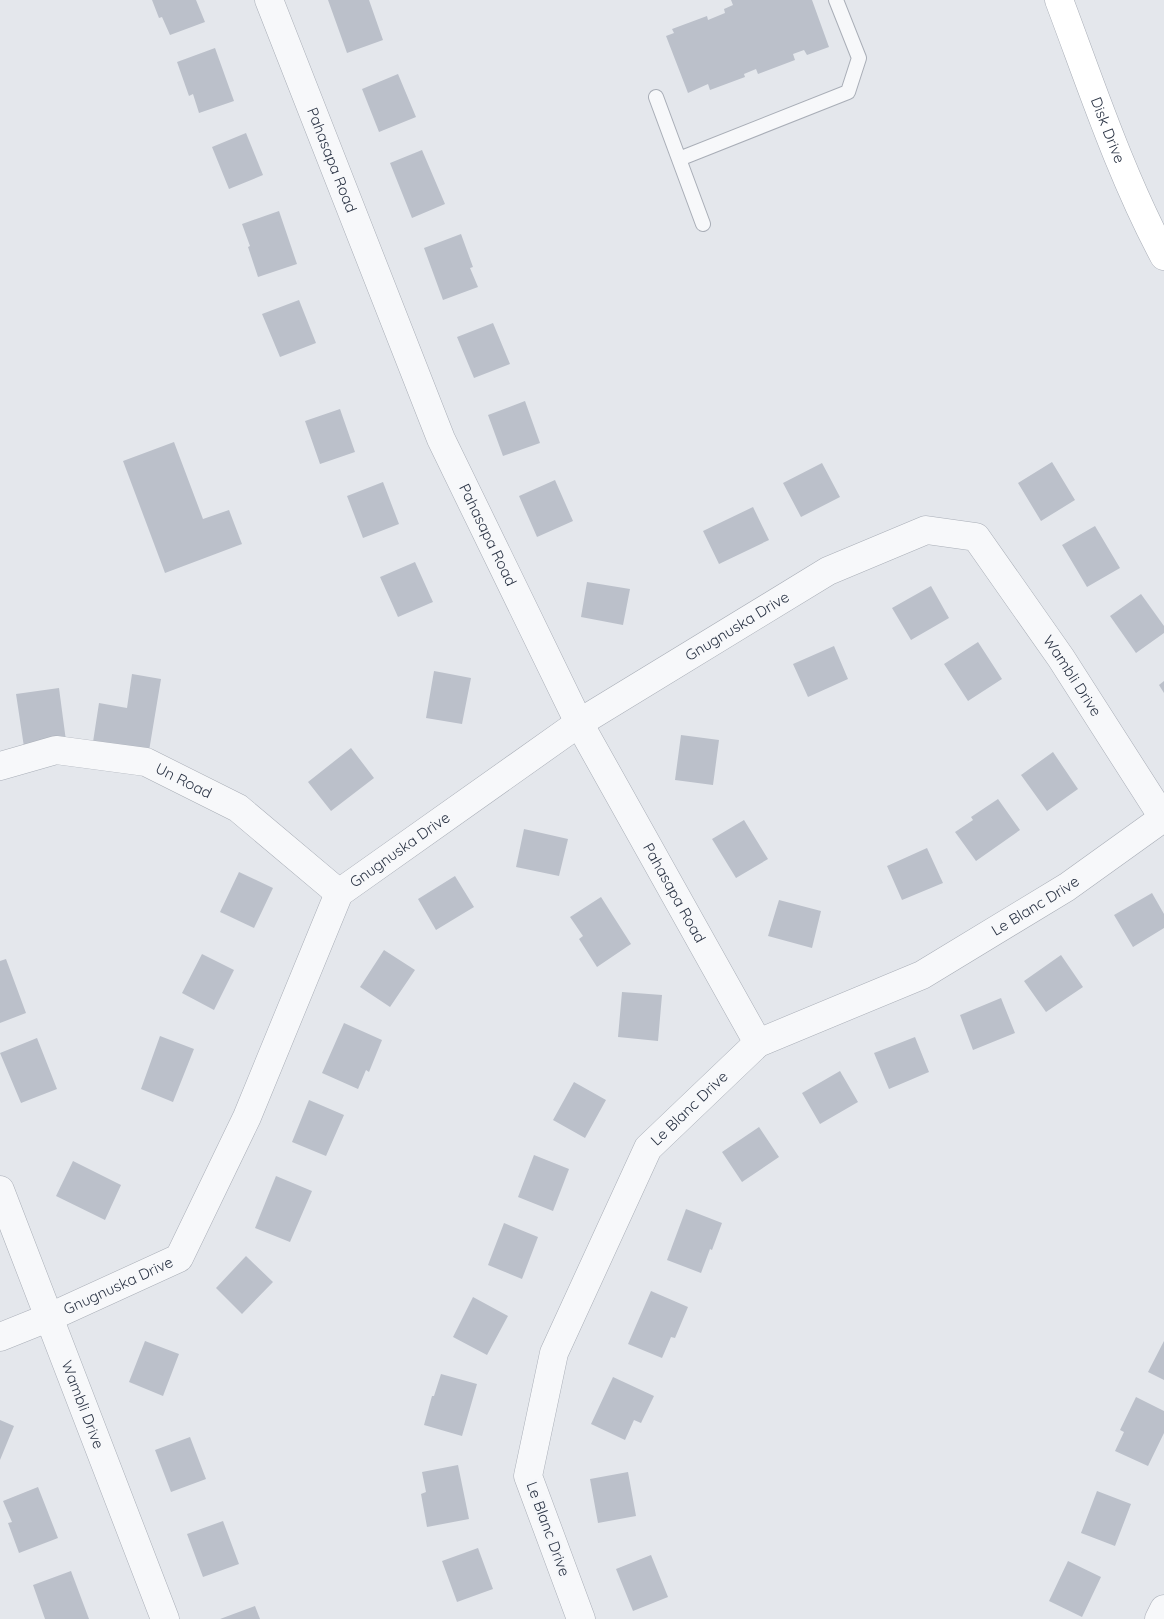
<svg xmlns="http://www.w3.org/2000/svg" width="1164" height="1619" font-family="Quicksand,sans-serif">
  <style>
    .building { fill: #bbc0ca }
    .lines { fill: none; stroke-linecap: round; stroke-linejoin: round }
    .lane-casing { stroke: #a9aeb7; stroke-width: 16 }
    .street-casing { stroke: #a9aeb7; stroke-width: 29 }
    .secondary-casing { stroke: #a9aeb7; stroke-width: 29 }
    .lane { stroke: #f7f8fa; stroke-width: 14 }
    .street { stroke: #f7f8fa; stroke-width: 28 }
    .secondary { stroke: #fff; stroke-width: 28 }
    .labels { text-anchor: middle; stroke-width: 4.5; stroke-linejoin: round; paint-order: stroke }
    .street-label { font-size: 15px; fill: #2b3445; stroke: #f4f6f9 }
  </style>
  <rect width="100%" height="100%" fill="#e4e7ec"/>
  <!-- building -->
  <path class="building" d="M152 0H196L205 22 170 35 162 17 159 18Z
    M328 0H369L383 40 347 53Z
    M731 0H812L829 47 807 55 804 50 793 54 795 60 758 74 756 69 744 74 745 77 710 90 708 84 688 93 666 36 674 33 672 29 707 16 708 20 725 13 724 9 733 5Z
    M215 48 234 101 199 113 193 94 189 96 177 62Z
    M398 74 416 117 379 132 362 89Z
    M246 133 263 175 229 189 212 147Z
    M422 150 445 204 412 218 390 163Z
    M279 211 297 264 258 277 248 247 250 246 242 224Z
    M461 234 473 267 470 268 478 287 443 300 424 248Z
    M299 300 316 343 280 357 262 314Z
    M493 323 510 364 474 378 457 337Z
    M525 401 540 443 503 456 488 415Z
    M340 409 355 452 320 464 305 421Z
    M174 442 203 519 229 510 242 544 165 573 123 461Z
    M1052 462 1075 500 1041 521 1018 483Z
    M822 463 840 497 801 517 783 483Z
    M555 480 573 521 537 537 519 496Z
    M383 482 399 524 363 538 347 496Z
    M753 507 769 540 719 564 703 531Z
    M1095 526 1120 568 1087 587 1062 545Z
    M415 562 433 602 398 617 380 577Z
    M587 582 630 589 623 625 581 617Z
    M931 586 949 618 911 640 892 608Z
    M1141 594 1164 626V633L1136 653 1110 616Z
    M978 642 1002 679 968 701 944 664Z
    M834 646 848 679 808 697 793 664Z
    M434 671 471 678 462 724 426 718Z
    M132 674 161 679 149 751 93 742 99 703 127 708Z
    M1164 681V693L1159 685Z
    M59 688 66 741 24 747 16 694Z
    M681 735 719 740 713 785 675 780Z
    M351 748 374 778 331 811 308 782Z
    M1053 752 1078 789 1047 811 1021 775Z
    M998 799 1020 830 976 861 955 832 973 820 971 817Z
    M744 820 768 859 736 878 712 839Z
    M524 829 568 839 559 876 516 867Z
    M927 848 943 883 902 900 887 866Z
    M239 872 273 888 254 928 220 912Z
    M455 876 474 907 436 930 418 899Z
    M1152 893 1164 914V928L1133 947 1114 915Z
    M601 897 631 944 597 967 579 939 583 936 570 917Z
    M779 900 821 911 812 948 768 936Z
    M384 950 415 970 390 1007 360 987Z
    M202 954 234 970 214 1010 182 993Z
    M1061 955 1083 987 1046 1012 1024 981Z
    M6 959 26 1013 0 1023V961Z
    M622 992 662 995 658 1041 618 1037Z
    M1001 998 1015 1033 973 1050 960 1015Z
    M344 1023 382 1040 369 1072 366 1070 358 1089 322 1073Z
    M160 1036 194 1049 173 1102 141 1089Z
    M915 1037 929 1072 889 1089 874 1053Z
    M37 1038 57 1089 21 1103 0 1053Z
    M840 1071 858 1102 820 1124 802 1093Z
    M574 1082 606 1100 585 1138 553 1120Z
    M309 1100 344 1115 326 1156 292 1142Z
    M759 1127 779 1157 742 1182 722 1152Z
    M534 1155 569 1169 553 1211 518 1197Z
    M73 1161 121 1185 105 1220 56 1196Z
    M276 1176 312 1191 290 1242 255 1228Z
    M686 1209 722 1223 712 1250 710 1249 701 1273 667 1260Z
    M504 1223 538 1237 522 1279 488 1265Z
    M246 1256 273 1282 242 1314 216 1288Z
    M651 1291 688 1307 675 1338 671 1337 662 1358 628 1344Z
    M473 1297 508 1316 487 1355 453 1337Z
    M145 1341 179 1354 163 1396 129 1382Z
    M1164 1341V1380L1148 1372Z
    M441 1374 477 1384 462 1436 424 1425 432 1396H434Z
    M613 1377 654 1396 641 1423 634 1420 625 1440 591 1424Z
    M1136 1397 1164 1411V1433L1148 1466 1115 1451 1124 1432 1120 1430Z
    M0 1420 14 1426 0 1460Z
    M190 1437 206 1479 171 1492 155 1450Z
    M458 1465 469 1519 427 1527 421 1494 426 1492 422 1472Z
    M628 1472 636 1516 598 1523 590 1479Z
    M38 1487 58 1538 19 1553 8 1523 12 1522 3 1501Z
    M1097 1491 1131 1504 1115 1546 1081 1533Z
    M223 1521 239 1564 203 1577 187 1534Z
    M478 1548 493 1589 457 1602 442 1561Z
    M651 1555 668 1597 633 1611 616 1569Z
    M1068 1561 1101 1577 1082 1617 1049 1601Z
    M71 1571 89 1619H45L33 1585Z
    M255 1606 260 1619H220Z"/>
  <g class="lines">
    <!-- lane casing -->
    <g class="lane-casing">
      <path id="lane" d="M656 97 703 224
        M679 159 848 92 859 58 836 0"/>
    </g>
    <!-- street casing -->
    <g class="street-casing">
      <g id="street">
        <path id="s1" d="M269 0 441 439 579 723 758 1043"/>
        <path id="s2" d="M0 766 56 750 146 762 238 808 339 893"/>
        <path id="s3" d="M0 1190 165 1619"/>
        <path id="s4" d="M0 1337 50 1317 179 1258 247 1117 339 893 579 723 828 571 926 530 976 537 1061 658 1164 819"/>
        <path id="s5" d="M581 1619 528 1476 554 1353 648 1148 758 1043 922 975 1067 887 1163 818"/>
        <path d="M1159 1619 1164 1609"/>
      </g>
    </g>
    <!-- secondary casing -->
    <g class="secondary-casing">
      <g id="secondary">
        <path id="s6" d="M1059 0C1091 85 1121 176 1164 256"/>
      </g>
    </g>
    <!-- lane -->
    <use href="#lane" class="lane"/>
    <!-- street -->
    <use href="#street" class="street"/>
    <!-- secondary -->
    <use href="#secondary" class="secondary"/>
  </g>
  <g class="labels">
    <!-- street labels -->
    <g class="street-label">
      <text dy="5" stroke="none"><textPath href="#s6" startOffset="139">Disk Drive</textPath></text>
      <text dy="5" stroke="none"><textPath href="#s1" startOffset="172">Pahasapa Road</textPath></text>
      <text dy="5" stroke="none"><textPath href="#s1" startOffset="578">Pahasapa Road</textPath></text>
      <text dy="5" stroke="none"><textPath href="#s4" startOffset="1074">Gnugnuska Drive</textPath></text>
      <text dy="5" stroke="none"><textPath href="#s4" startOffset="1506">Wambli Drive</textPath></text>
      <text dy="5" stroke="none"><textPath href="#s2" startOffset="191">Un Road</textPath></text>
      <text dy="5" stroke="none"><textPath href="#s4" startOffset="669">Gnugnuska Drive</textPath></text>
      <text dy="5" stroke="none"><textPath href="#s1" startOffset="982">Pahasapa Road</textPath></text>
      <text dy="5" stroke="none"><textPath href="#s5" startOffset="966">Le Blanc Drive</textPath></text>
      <text dy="5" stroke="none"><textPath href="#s5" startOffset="561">Le Blanc Drive</textPath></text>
      <text dy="5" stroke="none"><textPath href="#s4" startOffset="129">Gnugnuska Drive</textPath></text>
      <text dy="5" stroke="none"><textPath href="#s3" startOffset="230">Wambli Drive</textPath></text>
      <text transform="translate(548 1529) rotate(70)" y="5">Le Blanc Drive</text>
    </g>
  </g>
</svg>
